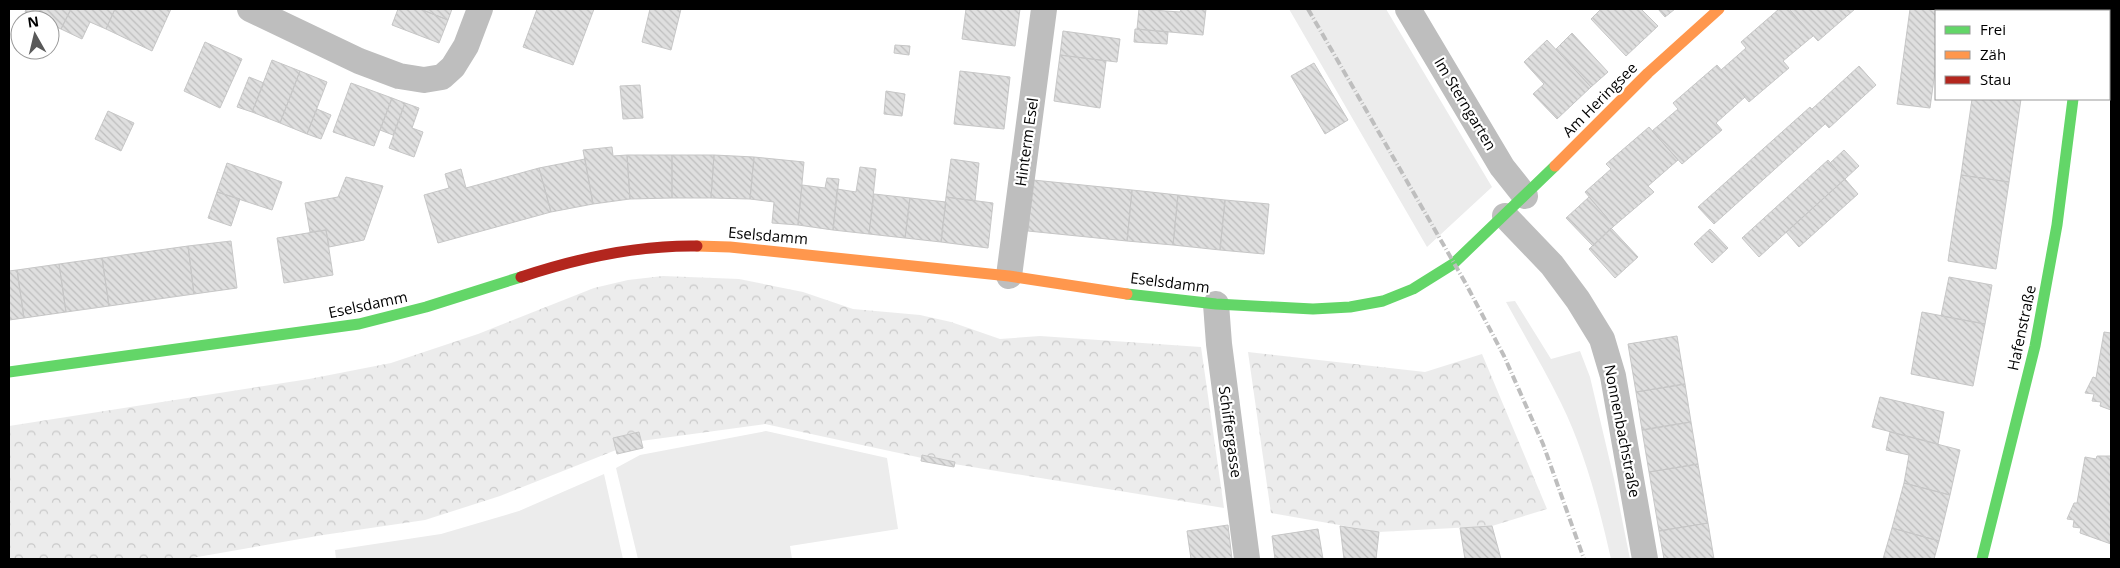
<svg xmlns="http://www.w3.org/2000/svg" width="2120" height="568" font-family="'Open Sans',sans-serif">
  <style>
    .grass { fill: #ececec }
    .park { fill: url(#park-crowns) }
    .building { fill: url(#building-back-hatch); stroke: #c7c7c7 }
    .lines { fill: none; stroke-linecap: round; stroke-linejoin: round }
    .street { stroke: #bebebe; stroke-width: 26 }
    .fast { stroke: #63d668; stroke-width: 11 }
    .slow { stroke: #ff974d; stroke-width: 11 }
    .jam { stroke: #b3261e; stroke-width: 11 }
    .rail { stroke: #bebebe; stroke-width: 4; stroke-dasharray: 8 2.5 1 2.5; stroke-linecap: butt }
    .labels { text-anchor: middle; stroke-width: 4.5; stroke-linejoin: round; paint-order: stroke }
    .street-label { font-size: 15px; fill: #000; stroke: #fff }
  </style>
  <defs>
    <pattern id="park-crowns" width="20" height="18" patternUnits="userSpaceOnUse" patternTransform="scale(1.25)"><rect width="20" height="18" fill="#ececec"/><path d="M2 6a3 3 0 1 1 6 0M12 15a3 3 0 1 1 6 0" fill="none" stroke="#c9c9c9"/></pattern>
    <pattern id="building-back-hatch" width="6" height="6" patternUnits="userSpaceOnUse" patternTransform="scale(1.25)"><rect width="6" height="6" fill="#dfdfdf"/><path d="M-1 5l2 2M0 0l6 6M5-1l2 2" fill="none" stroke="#bebebe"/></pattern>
  </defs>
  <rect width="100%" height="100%" fill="#fff"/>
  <!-- grass -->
  <path class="grass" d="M1289 9H1386L1492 187 1427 247Z
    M1515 301 1551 359 1580 351 1590 377 1614 479 1630 559H1611C1599 506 1585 452 1561 403 1544 368 1524 335 1506 302Z
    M766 431 887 458 898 529 790 546 792 559H638L616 468 640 455Z
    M604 474 623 559H336L335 550 441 534 519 511Z"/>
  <!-- park -->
  <path class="park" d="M663 276 739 279 803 292 853 309 920 315 951 322 1000 339 1040 336 1201 347 1224 508 954 464V462L922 456V458L765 424 641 441 639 432 614 438 616 450 500 496 425 520 323 535 186 559H9V426L309 379 391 363 478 334 594 288 628 280Z
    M1248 352 1425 372 1482 354 1547 509 1492 526 1379 532 1271 513Z"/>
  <!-- building -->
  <path class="building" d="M26 9H71L61 29 50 24V20H42L25 12Z
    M71 9H115L106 29 90 22 82 39 61 29Z
    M115 9H171L152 51 106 29Z
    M398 9H420L448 20 439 43 392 25Z
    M420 9H452L448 20Z
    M537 9H594L573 65 523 47Z
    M650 9H681L671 50 642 42Z
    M966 9H1020L1015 46 962 39Z
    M1139 9 1180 12 1181 9H1206L1203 35 1137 29Z
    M1601 9H1641L1658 26 1626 56 1591 19Z
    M1658 9H1675L1665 17Z
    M1779 9H1789L1813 36 1783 61 1789 68 1749 102 1721 70 1746 48 1741 42Z
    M1789 9H1855L1818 41Z
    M1910 9H1944L1943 11H1936V64L1930 108 1897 104Z
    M1995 9H2035V11H1995Z
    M1135 29 1168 32 1167 44 1134 42Z
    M1063 31 1120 39 1117 62 1060 55Z
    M1572 33 1608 72 1591 87 1556 49Z
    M1547 40 1591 87 1557 119 1533 94 1544 84 1524 62Z
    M205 42 242 59 220 108 184 91Z
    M895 45 910 46 909 55 894 53Z
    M1060 55 1106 61 1100 108 1054 101Z
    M272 60 300 71 280 123 252 112Z
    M1314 63 1348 120 1325 134 1291 76Z
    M1717 65 1745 97 1716 123 1722 130 1682 164 1652 131 1678 109 1673 103Z
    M1859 66 1876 85 1829 128 1812 109Z
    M300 71 327 82 307 134 280 123Z
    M960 71 1010 77 1004 129 954 124Z
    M249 77 264 83 252 112 237 107Z
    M351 83 392 98 374 146 333 132Z
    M640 85 643 118 623 119 620 86Z
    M886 91 905 94 902 116 884 114Z
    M392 98 405 103 393 135 380 130Z
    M1972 99H2021L2009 182 1961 175Z
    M405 103 419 108 412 128 423 132 414 157 389 148Z
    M1810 107 1825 124 1714 224 1698 207Z
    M317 109 331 115 321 139 307 134Z
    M108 111 134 123 121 151 95 139Z
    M1649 127 1678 160 1648 186 1654 192 1614 226 1585 192 1611 169 1606 164Z
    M612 147 613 156 627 155 630 199 593 204 583 150Z
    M1844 150 1859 166 1845 179 1830 163Z
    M627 155H672V198L630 199Z
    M672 155H714L711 198H672Z
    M714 155 754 157 750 199 711 198Z
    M754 157 804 162 798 225 772 223 774 202 750 199Z
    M585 159 593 204 551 212 539 168Z
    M951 159 979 163 975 201 946 197Z
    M1828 160 1845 179 1759 257 1742 238Z
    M227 163 282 182 272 210 217 192Z
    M860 167 876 169 869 234 833 230 837 189 856 192Z
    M539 168 551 212 438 243 424 195 449 188 445 174 461 169 466 188Z
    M1961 175 2009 182 1996 269 1948 261Z
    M346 177 383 186 364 240 329 247 326 230 310 232 305 203 338 197Z
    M827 178 839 179 833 230 798 225 802 185 825 188Z
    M1845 179 1858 194 1799 247 1786 232Z
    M1033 180 1132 190 1127 241 1028 231Z
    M1132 190 1178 195 1173 245 1127 241Z
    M217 192 240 199 231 226 208 218Z
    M874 194 910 198 905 238 869 234Z
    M1178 195 1225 200 1220 250 1173 245Z
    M946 197 993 203 988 248 941 242Z
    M1589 197 1614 226 1593 246 1566 218Z
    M910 198 946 202 941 242 905 238Z
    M1225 200 1269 204 1264 254 1220 250Z
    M1611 228 1638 257 1615 278 1589 249Z
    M1710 229 1728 248 1712 263 1694 244Z
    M326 230 333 275 284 283 277 238Z
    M231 241 237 288 194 294 188 246Z
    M188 246 194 294 109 306 102 258Z
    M102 258 109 306 66 312 59 264Z
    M59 264 66 312 24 318 17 270Z
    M17 270 24 318 9 320V271Z
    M1949 277 1992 285 1985 324 1941 316Z
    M1922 312 1985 324 1973 386 1911 374Z
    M2104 332 2111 333V410L2100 406 2101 402 2092 401 2094 394 2085 393 2093 377 2096 378Z
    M1677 336 1685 384 1636 392 1628 344Z
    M1685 384 1691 422 1642 430 1636 392Z
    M1880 397 1944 412 1938 444 1872 427Z
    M1691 422 1698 464 1649 472 1642 430Z
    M639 432 643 448 617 454 613 438Z
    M1890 432 1960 450 1950 495 1904 483 1909 455 1886 450Z
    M922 455 955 462 954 467 921 461Z
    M2097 456H2111V544L2080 533 2081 528 2073 527 2074 520 2067 519 2074 503H2077L2085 457 2096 459Z
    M1698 464 1708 523 1659 531 1649 472Z
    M1904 483 1950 495 1939 541 1892 528Z
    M1708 523 1714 559H1664L1659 531Z
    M1228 525 1232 559H1191L1187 531Z
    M1340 526 1379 532 1376 559H1344Z
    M1492 526 1501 559H1465L1460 528Z
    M1892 528 1939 541 1934 559H1883Z
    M1318 529 1323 559H1275L1272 536Z"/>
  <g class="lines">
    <!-- street -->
    <path class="street" d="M250 9 359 61 399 76 424 80 442 77 453 67 466 46 480 9
      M1408 9 1502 167 1525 196
      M1505 216 1552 265 1578 300 1602 339 1613 376 1645 559
      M1009 276 1044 9
      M1216 304 1219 344 1247 559"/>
    <!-- fast -->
    <path class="fast" d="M2080 11 2081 9
      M1127 294 1216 304 1313 309 1350 307 1383 301 1413 289 1453 264 1555 166
      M9 372 359 324 426 307 521 277
      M1982 559 2035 346 2057 225 2073 99"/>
    <!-- slow -->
    <path class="slow" d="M1555 166 1648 73 1719 9
      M697 246 730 247 1009 276 1127 294"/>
    <!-- jam -->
    <path class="jam" d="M521 277C578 258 636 245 697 246"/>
    <!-- rail -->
    <path class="rail" d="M1308 9 1466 284 1504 356 1543 444 1584 559"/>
  </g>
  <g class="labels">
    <!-- street labels -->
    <g class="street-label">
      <text transform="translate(1600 100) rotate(-45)" y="5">Am Heringsee</text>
      <text transform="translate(1465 104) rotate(59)" y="5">Im Sterngarten</text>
      <text transform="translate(1027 142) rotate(-82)" y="5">Hinterm Esel</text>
      <text transform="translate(768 236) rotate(5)" y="5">Eselsdamm</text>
      <text transform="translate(1170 283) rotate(7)" y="5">Eselsdamm</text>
      <text transform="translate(368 305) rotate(-12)" y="5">Eselsdamm</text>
      <text transform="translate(2022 328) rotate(-78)" y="5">Hafenstraße</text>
      <text transform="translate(1622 431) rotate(79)" y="5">Nonnenbachstraße</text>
      <text transform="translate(1230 432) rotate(82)" y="5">Schiffergasse</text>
    </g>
  </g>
  <!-- border -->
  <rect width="2120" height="568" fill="none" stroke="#000000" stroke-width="20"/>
  <!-- legend -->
  <rect x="1935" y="10" width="175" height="90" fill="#ffffff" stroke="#999999"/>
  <rect x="1945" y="26" width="25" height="8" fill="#63d668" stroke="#999999"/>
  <text x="1980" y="35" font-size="15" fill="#000000">Frei</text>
  <rect x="1945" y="51" width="25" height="8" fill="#ff974d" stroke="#999999"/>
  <text x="1980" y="60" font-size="15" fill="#000000">Zäh</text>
  <rect x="1945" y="76" width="25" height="8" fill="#b3261e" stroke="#999999"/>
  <text x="1980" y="85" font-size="15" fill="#000000">Stau</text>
  <!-- north arrow -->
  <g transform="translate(35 35) rotate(352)"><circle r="24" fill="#ffffff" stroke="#999999"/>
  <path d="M0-4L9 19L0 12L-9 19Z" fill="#595959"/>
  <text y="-8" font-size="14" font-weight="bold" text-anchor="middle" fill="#000000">N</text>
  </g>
</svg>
